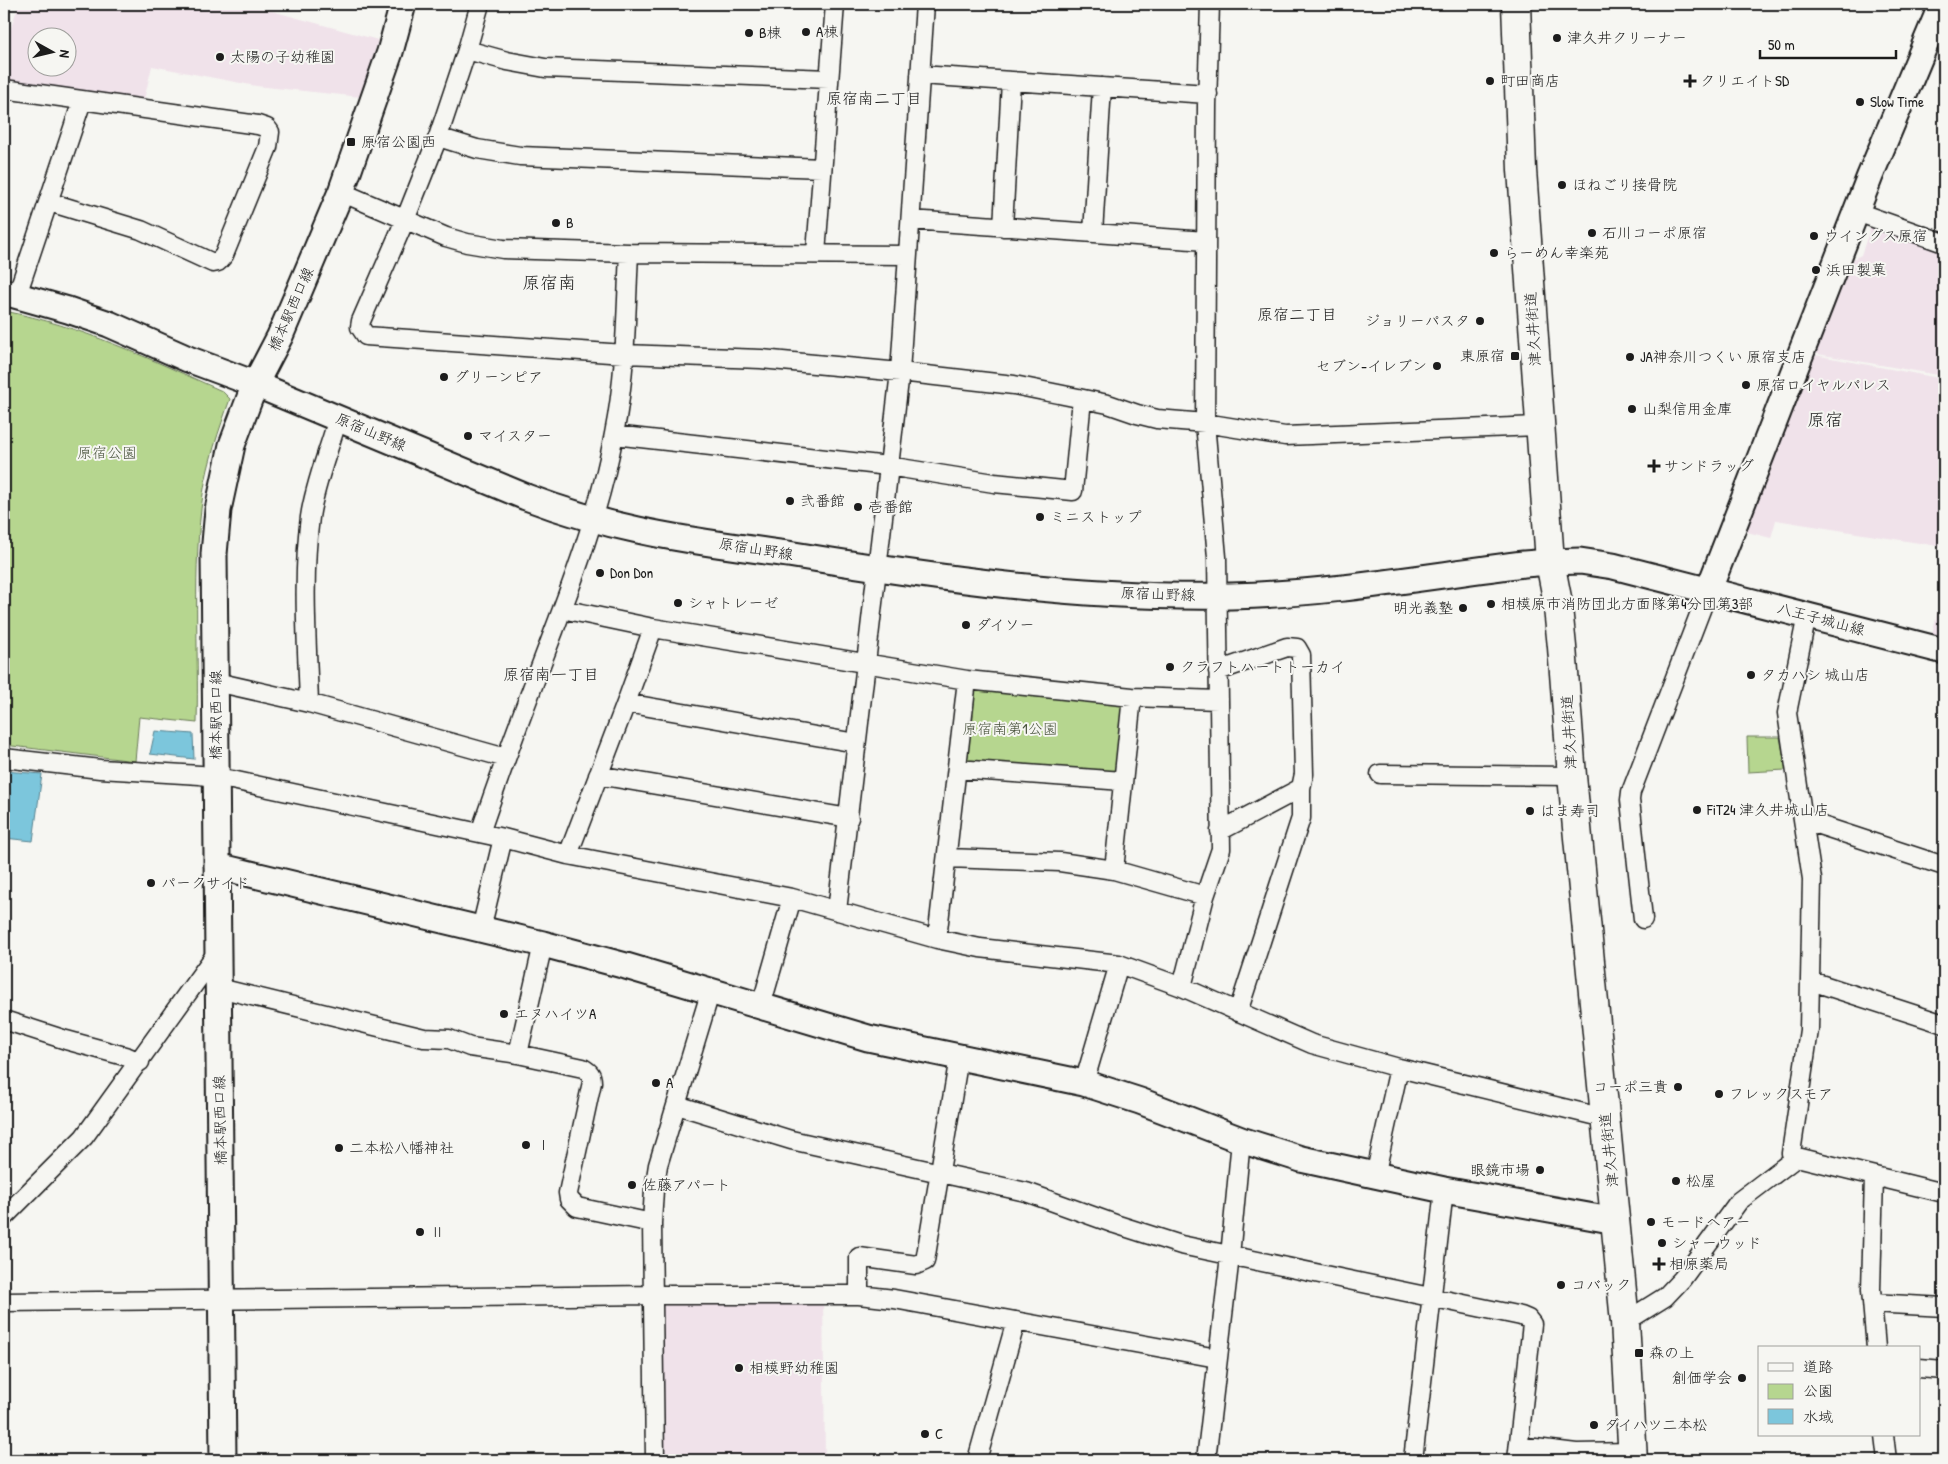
<svg xmlns="http://www.w3.org/2000/svg" width="1948" height="1464" font-family="'Patrick Hand','Klee One',sans-serif">
  <style>
    .built { fill: #f0e2ea; fill-rule: evenodd }
    .green { fill: #b6d68f; stroke: #697956 }
    .water { fill: #7cc6dc; stroke: #56828f }
    .lines { fill: none; stroke-linecap: round; stroke-linejoin: round }
    .street-casing { stroke: #1c1c1c; stroke-width: 21 }
    .secondary-casing { stroke: #1c1c1c; stroke-width: 29 }
    .highway-casing { stroke: #1c1c1c; stroke-width: 31 }
    .street { stroke: #f6f6f2; stroke-width: 18 }
    .secondary { stroke: #f6f6f2; stroke-width: 25 }
    .highway { stroke: #f6f6f2; stroke-width: 28 }
    .poi-dot { fill: #1c1c1c; stroke: #f6f6f2; stroke-width: 2 }
    .labels { text-anchor: middle; stroke-width: 4; stroke-linejoin: round; paint-order: stroke }
    .poi-label { font-size: 15px; fill: #1c1c1c; stroke: #f6f6f2; text-anchor: start }
    .street-label { font-size: 15px; fill: #1c1c1c; stroke: #f6f6f2 }
    .park-label { font-size: 15px; fill: #4a543e; stroke: #f6f6f2 }
    .neighbourhood-label { font-size: 16px; fill: #1c1c1c; stroke: #f6f6f2 }
    .quarter-label { font-size: 18px; fill: #1c1c1c; stroke: #f6f6f2 }
  </style>
  <rect width="100%" height="100%" fill="#f6f6f2"/>
  <filter id="ink" filterUnits="userSpaceOnUse"><feTurbulence type="fractalNoise" baseFrequency=".02" numOctaves="2"/><feDisplacementMap in="SourceGraphic" scale="10" xChannelSelector="R" yChannelSelector="G"/><feConvolveMatrix kernelMatrix="1 2 1 2 8 2 1 2 1" color-interpolation-filters="sRGB"/></filter>
  <g filter="url(#ink)">
    <!-- built -->
    <path class="built" d="M19 4H246L378 40 361 97 256 86 152 66 144 100 4 80V48ZM38 38H68V68H38Z
      M1871 226 1944 252V376L1812 353 1849 261 1861 255Z
      M1815 355 1944 379V547L1776 520 1771 538 1747 532 1761 486Z
      M1944 589V637L1932 633Z
      M823 1294 825 1460H655L653 1295Z"/>
    <!-- green -->
    <path class="green" d="M4 311C80 325 152 360 222 391L230 399C219 430 208 462 203 494 192 570 199 647 197 723L139 717 135 761 4 745Z
      M967 680 1132 697 1123 781 957 769Z
      M1747 737H1780L1786 770 1748 772Z"/>
    <!-- water -->
    <path class="water" d="M155 731 193 734 194 759 150 754Z
      M4 771 42 774 33 841 4 838Z"/>
    <g class="lines">
      <!-- street casing -->
      <g class="street-casing">
        <path id="street" d="M480 4 467 50 438 137 405 220 361 321 360 327 366 336 624 354 761 359 900 372 1014 385 1108 404 1137 414 1157 419 1205 423 1285 436 1540 426
          M467 50 507 61 545 68 829 79
          M920 75 1208 94
          M4 89 258 125 267 128 270 132 268 147 224 255 218 262 213 263 141 230 49 202
          M438 137 477 149 520 156 822 168
          M341 192 446 237 467 243 503 249 629 253 908 255
          M1857 212 1944 243
          M911 220 1206 241
          M1003 227 1011 81
          M1093 233 1102 87
          M816 253 835 4
          M17 295 82 101
          M614 435 888 466 994 483 1073 491 1082 399
          M562 609 653 628 967 680 1132 697 1218 700
          M1807 615 1787 713 1812 879 1809 1030 1791 1153 1797 1157 1944 1193
          M1218 671 1287 647 1297 648 1301 655 1304 774 1301 788V818L1238 1012
          M216 682 309 703C307 641 302 578 310 517 315 483 329 450 338 418
          M309 703 506 758
          M626 703 856 743
          M4 758 100 769 200 775 232 780 503 838 568 855 792 898 937 939 980 948 1119 964 1182 987 1312 1044 1399 1068 1592 1115H1605
          M957 769 1123 781
          M1380 774 1572 776
          M598 775 849 818
          M1804 820 1944 866
          M1220 831 1301 788
          M480 833C497 783 515 733 534 683 565 602 598 521 614 434 626 375 626 313 629 253
          M568 855 626 703 653 628
          M947 858 1060 862 1114 870 1205 896
          M1114 870 1132 697
          M837 911 900 372 925 4
          M1643 919 1630 800 1631 792 1709 589
          M481 929 503 838
          M937 939 967 680
          M1811 981 1944 1024
          M1182 987 1205 896 1221 849 1217 557 1205 423 1207 106 1210 4
          M219 988 424 1038 449 1039 470 1047 518 1054 583 1068C590 1072 592 1075 592 1082L568 1193 569 1199 577 1207 652 1223
          M761 1006 792 898
          M4 1020 66 1040 128 1057 140 1062
          M518 1054 543 944
          M1084 1083 1119 964
          M677 1105 791 1140 1026 1192 1115 1224 1181 1245 1521 1316 1528 1319 1532 1324 1517 1460
          M1375 1176 1399 1068
          M1874 1176 1871 1290 1876 1348
          M4 1217 84 1137 213 958H218
          M859 1295V1257L916 1265 925 1261 959 1057
          M4 1302 653 1295H859L894 1299 1217 1358
          M1872 1303 1944 1307
          M1625 1322 1665 1297 1682 1279 1739 1201 1797 1157
          M1919 1368 1944 1370
          M1884 1435 1887 1460
          M1519 1446 1576 1453 1633 1452
          M655 1460 652 1223 654 1190 658 1165 711 990
          M977 1460 1016 1321
          M1206 1460 1230 1256 1241 1140
          M1413 1460 1444 1190"/>
      </g>
      <!-- secondary casing -->
      <g class="secondary-casing">
        <path id="secondary" d="M4 292 68 310 109 324 188 359 255 384 526 497C563 511 600 522 638 530 687 541 738 547 788 554 935 578 1082 599 1231 596 1329 594 1427 576 1524 564L1550 562 1580 561 1613 566 1944 651
          M1709 589 1870 176 1942 4
          M217 866 543 944 626 966 868 1038 1084 1083 1140 1101 1241 1140 1301 1159 1444 1190 1616 1221
          M223 1460 214 554 218 510 232 445 255 384 280 336 341 192 390 52 403 4"/>
      </g>
      <!-- highway casing -->
      <g class="highway-casing">
        <path id="highway" d="M1516 4 1522 170 1550 562 1557 598 1562 647 1572 776 1625 1322 1633 1460"/>
      </g>
      <!-- street -->
      <use href="#street" class="street"/>
      <!-- secondary -->
      <use href="#secondary" class="secondary"/>
      <!-- highway -->
      <use href="#highway" class="highway"/>
    </g>
  </g>
  <!-- markers -->
  <g class="poi-dot">
    <circle cx="806" cy="32" r="5"/>
    <circle cx="749" cy="33" r="5"/>
    <circle cx="1557" cy="38" r="5"/>
    <circle cx="220" cy="57" r="5"/>
    <circle cx="1490" cy="81" r="5"/>
    <path d="M1687.5 73.5h5v5h5v5h-5v5h-5v-5h-5v-5h5z"/>
    <circle cx="1860" cy="102" r="5"/>
    <rect x="346" y="137" width="10" height="10" rx="2.5"/>
    <circle cx="1562" cy="185" r="5"/>
    <circle cx="556" cy="223" r="5"/>
    <circle cx="1592" cy="233" r="5"/>
    <circle cx="1814" cy="236" r="5"/>
    <circle cx="1494" cy="253" r="5"/>
    <circle cx="1816" cy="270" r="5"/>
    <circle cx="1480" cy="321" r="5"/>
    <rect x="1510" y="351" width="10" height="10" rx="2.5"/>
    <circle cx="1630" cy="357" r="5"/>
    <circle cx="1437" cy="366" r="5"/>
    <circle cx="444" cy="377" r="5"/>
    <circle cx="1746" cy="385" r="5"/>
    <circle cx="1632" cy="409" r="5"/>
    <circle cx="468" cy="436" r="5"/>
    <path d="M1651.5 458.5h5v5h5v5h-5v5h-5v-5h-5v-5h5z"/>
    <circle cx="790" cy="501" r="5"/>
    <circle cx="858" cy="507" r="5"/>
    <circle cx="1040" cy="517" r="5"/>
    <circle cx="600" cy="573" r="5"/>
    <circle cx="678" cy="603" r="5"/>
    <circle cx="1491" cy="604" r="5"/>
    <circle cx="1463" cy="608" r="5"/>
    <circle cx="966" cy="625" r="5"/>
    <circle cx="1170" cy="667" r="5"/>
    <circle cx="1751" cy="675" r="5"/>
    <circle cx="1697" cy="810" r="5"/>
    <circle cx="1530" cy="811" r="5"/>
    <circle cx="151" cy="883" r="5"/>
    <circle cx="504" cy="1014" r="5"/>
    <circle cx="656" cy="1083" r="5"/>
    <circle cx="1678" cy="1087" r="5"/>
    <circle cx="1719" cy="1094" r="5"/>
    <circle cx="526" cy="1145" r="5"/>
    <circle cx="339" cy="1148" r="5"/>
    <circle cx="1540" cy="1170" r="5"/>
    <circle cx="1676" cy="1181" r="5"/>
    <circle cx="632" cy="1185" r="5"/>
    <circle cx="1651" cy="1222" r="5"/>
    <circle cx="420" cy="1232" r="5"/>
    <circle cx="1662" cy="1243" r="5"/>
    <path d="M1656.5 1256.5h5v5h5v5h-5v5h-5v-5h-5v-5h5z"/>
    <circle cx="1561" cy="1285" r="5"/>
    <rect x="1634" y="1348" width="10" height="10" rx="2.5"/>
    <circle cx="739" cy="1368" r="5"/>
    <circle cx="1742" cy="1378" r="5"/>
    <circle cx="1594" cy="1425" r="5"/>
    <circle cx="925" cy="1434" r="5"/>
  </g>
  <g class="labels">
    <!-- poi labels -->
    <g class="poi-label">
      <text x="816" y="37">A棟</text>
      <text x="759" y="38">B棟</text>
      <text x="1567" y="43">津久井クリーナー</text>
      <text x="230" y="62">太陽の子幼稚園</text>
      <text x="1500" y="86">町田商店</text>
      <text x="1700" y="86">クリエイトSD</text>
      <text x="1870" y="107">Slow Time</text>
      <text x="361" y="147">原宿公園西</text>
      <text x="1572" y="190">ほねごり接骨院</text>
      <text x="566" y="228">B</text>
      <text x="1602" y="238">石川コーポ原宿</text>
      <text x="1824" y="241">ウイングス原宿</text>
      <text x="1504" y="258">らーめん幸楽苑</text>
      <text x="1826" y="275">浜田製菓</text>
      <text x="1470" y="326" text-anchor="end">ジョリーパスタ</text>
      <text x="1505" y="361" text-anchor="end">東原宿</text>
      <text x="1640" y="362">JA神奈川つくい 原宿支店</text>
      <text x="1427" y="371" text-anchor="end">セブン-イレブン</text>
      <text x="454" y="382">グリーンピア</text>
      <text x="1756" y="390">原宿ロイヤルパレス</text>
      <text x="1642" y="414">山梨信用金庫</text>
      <text x="478" y="441">マイスター</text>
      <text x="1664" y="471">サンドラッグ</text>
      <text x="800" y="506">弐番館</text>
      <text x="868" y="512">壱番館</text>
      <text x="1050" y="522">ミニストップ</text>
      <text x="610" y="578">Don Don</text>
      <text x="688" y="608">シャトレーゼ</text>
      <text x="1501" y="609">相模原市消防団北方面隊第4分団第3部</text>
      <text x="1453" y="613" text-anchor="end">明光義塾</text>
      <text x="976" y="630">ダイソー</text>
      <text x="1180" y="672">クラフトハートトーカイ</text>
      <text x="1761" y="680">タカハシ 城山店</text>
      <text x="1707" y="815">FiT24 津久井城山店</text>
      <text x="1540" y="816">はま寿司</text>
      <text x="161" y="888">パークサイド</text>
      <text x="514" y="1019">エヌハイツA</text>
      <text x="666" y="1088">A</text>
      <text x="1668" y="1092" text-anchor="end">コーポ三貴</text>
      <text x="1729" y="1099">フレックスモア</text>
      <text x="536" y="1150">Ⅰ</text>
      <text x="349" y="1153">二本松八幡神社</text>
      <text x="1530" y="1175" text-anchor="end">眼鏡市場</text>
      <text x="1686" y="1186">松屋</text>
      <text x="642" y="1190">佐藤アパート</text>
      <text x="1661" y="1227">モードヘアー</text>
      <text x="430" y="1237">Ⅱ</text>
      <text x="1672" y="1248">シャーウッド</text>
      <text x="1669" y="1269">相原薬局</text>
      <text x="1571" y="1290">コバック</text>
      <text x="1649" y="1358">森の上</text>
      <text x="749" y="1373">相模野幼稚園</text>
      <text x="1732" y="1383" text-anchor="end">創価学会</text>
      <text x="1604" y="1430">ダイハツ二本松</text>
      <text x="935" y="1439">C</text>
    </g>
    <!-- street labels -->
    <g class="street-label">
      <text transform="translate(291 309) rotate(-66)" y="5">橋本駅西口線</text>
      <text transform="translate(1533 329) rotate(-94)" y="5">津久井街道</text>
      <text transform="translate(371 432) rotate(23)" y="5">原宿山野線</text>
      <text transform="translate(756 549) rotate(9)" y="5">原宿山野線</text>
      <text transform="translate(1158 594) rotate(2)" y="5">原宿山野線</text>
      <text transform="translate(1821 619) rotate(15)" y="5">八王子城山線</text>
      <text transform="translate(216 715) rotate(-90)" y="5">橋本駅西口線</text>
      <text transform="translate(1569 732) rotate(-93)" y="5">津久井街道</text>
      <text transform="translate(220 1120) rotate(-91)" y="5">橋本駅西口線</text>
      <text transform="translate(1609 1150) rotate(-96)" y="5">津久井街道</text>
    </g>
    <!-- park labels -->
    <g class="park-label">
      <text x="107" y="458">原宿公園</text>
      <text x="1010" y="734">原宿南第1公園</text>
    </g>
    <!-- neighbourhood labels -->
    <g class="neighbourhood-label">
      <text x="874" y="104">原宿南二丁目</text>
      <text x="1297" y="320">原宿二丁目</text>
      <text x="551" y="680">原宿南一丁目</text>
    </g>
    <!-- quarter labels -->
    <g class="quarter-label">
      <text x="549" y="289">原宿南</text>
      <text x="1825" y="426">原宿</text>
    </g>
  </g>
  <!-- margin -->
  <rect width="1948" height="1464" fill="none" stroke="#f6f6f2" stroke-width="20"/>
  <rect x="10" y="10" width="1928" height="1444" fill="none" stroke="#1c1c1c" stroke-width="2" filter="url(#ink)"/>
  <!-- legend -->
  <rect x="1758" y="1346" width="162" height="90" fill="#f6f6f2" stroke="#9f9f9c"/>
  <rect x="1768" y="1363" width="25" height="8" fill="#f6f6f2" stroke="#9f9f9c"/>
  <text x="1803" y="1372" font-size="15" fill="#1c1c1c">道路</text>
  <rect x="1768" y="1384" width="25" height="15" fill="#b6d68f" stroke="#9f9f9c"/>
  <text x="1803" y="1396" font-size="15" fill="#1c1c1c">公園</text>
  <rect x="1768" y="1409" width="25" height="15" fill="#7cc6dc" stroke="#9f9f9c"/>
  <text x="1803" y="1422" font-size="15" fill="#1c1c1c">水域</text>
  <!-- north arrow -->
  <g transform="translate(52 52) rotate(98)"><circle r="24" fill="#f6f6f2" stroke="#9f9f9c"/>
  <path d="M0-4L9 19L0 12L-9 19Z" fill="#1c1c1c"/>
  <text y="-8" font-size="14" font-weight="bold" text-anchor="middle" fill="#1c1c1c">N</text>
  </g>
  <!-- scale -->
  <path d="M1760 50v8h136v-8" fill="none" stroke="#1c1c1c" stroke-width="2.5"/>
  <text x="1768" y="50" font-size="15" fill="#1c1c1c" stroke="#f6f6f2" stroke-width="4" paint-order="stroke">50 m</text>
</svg>
